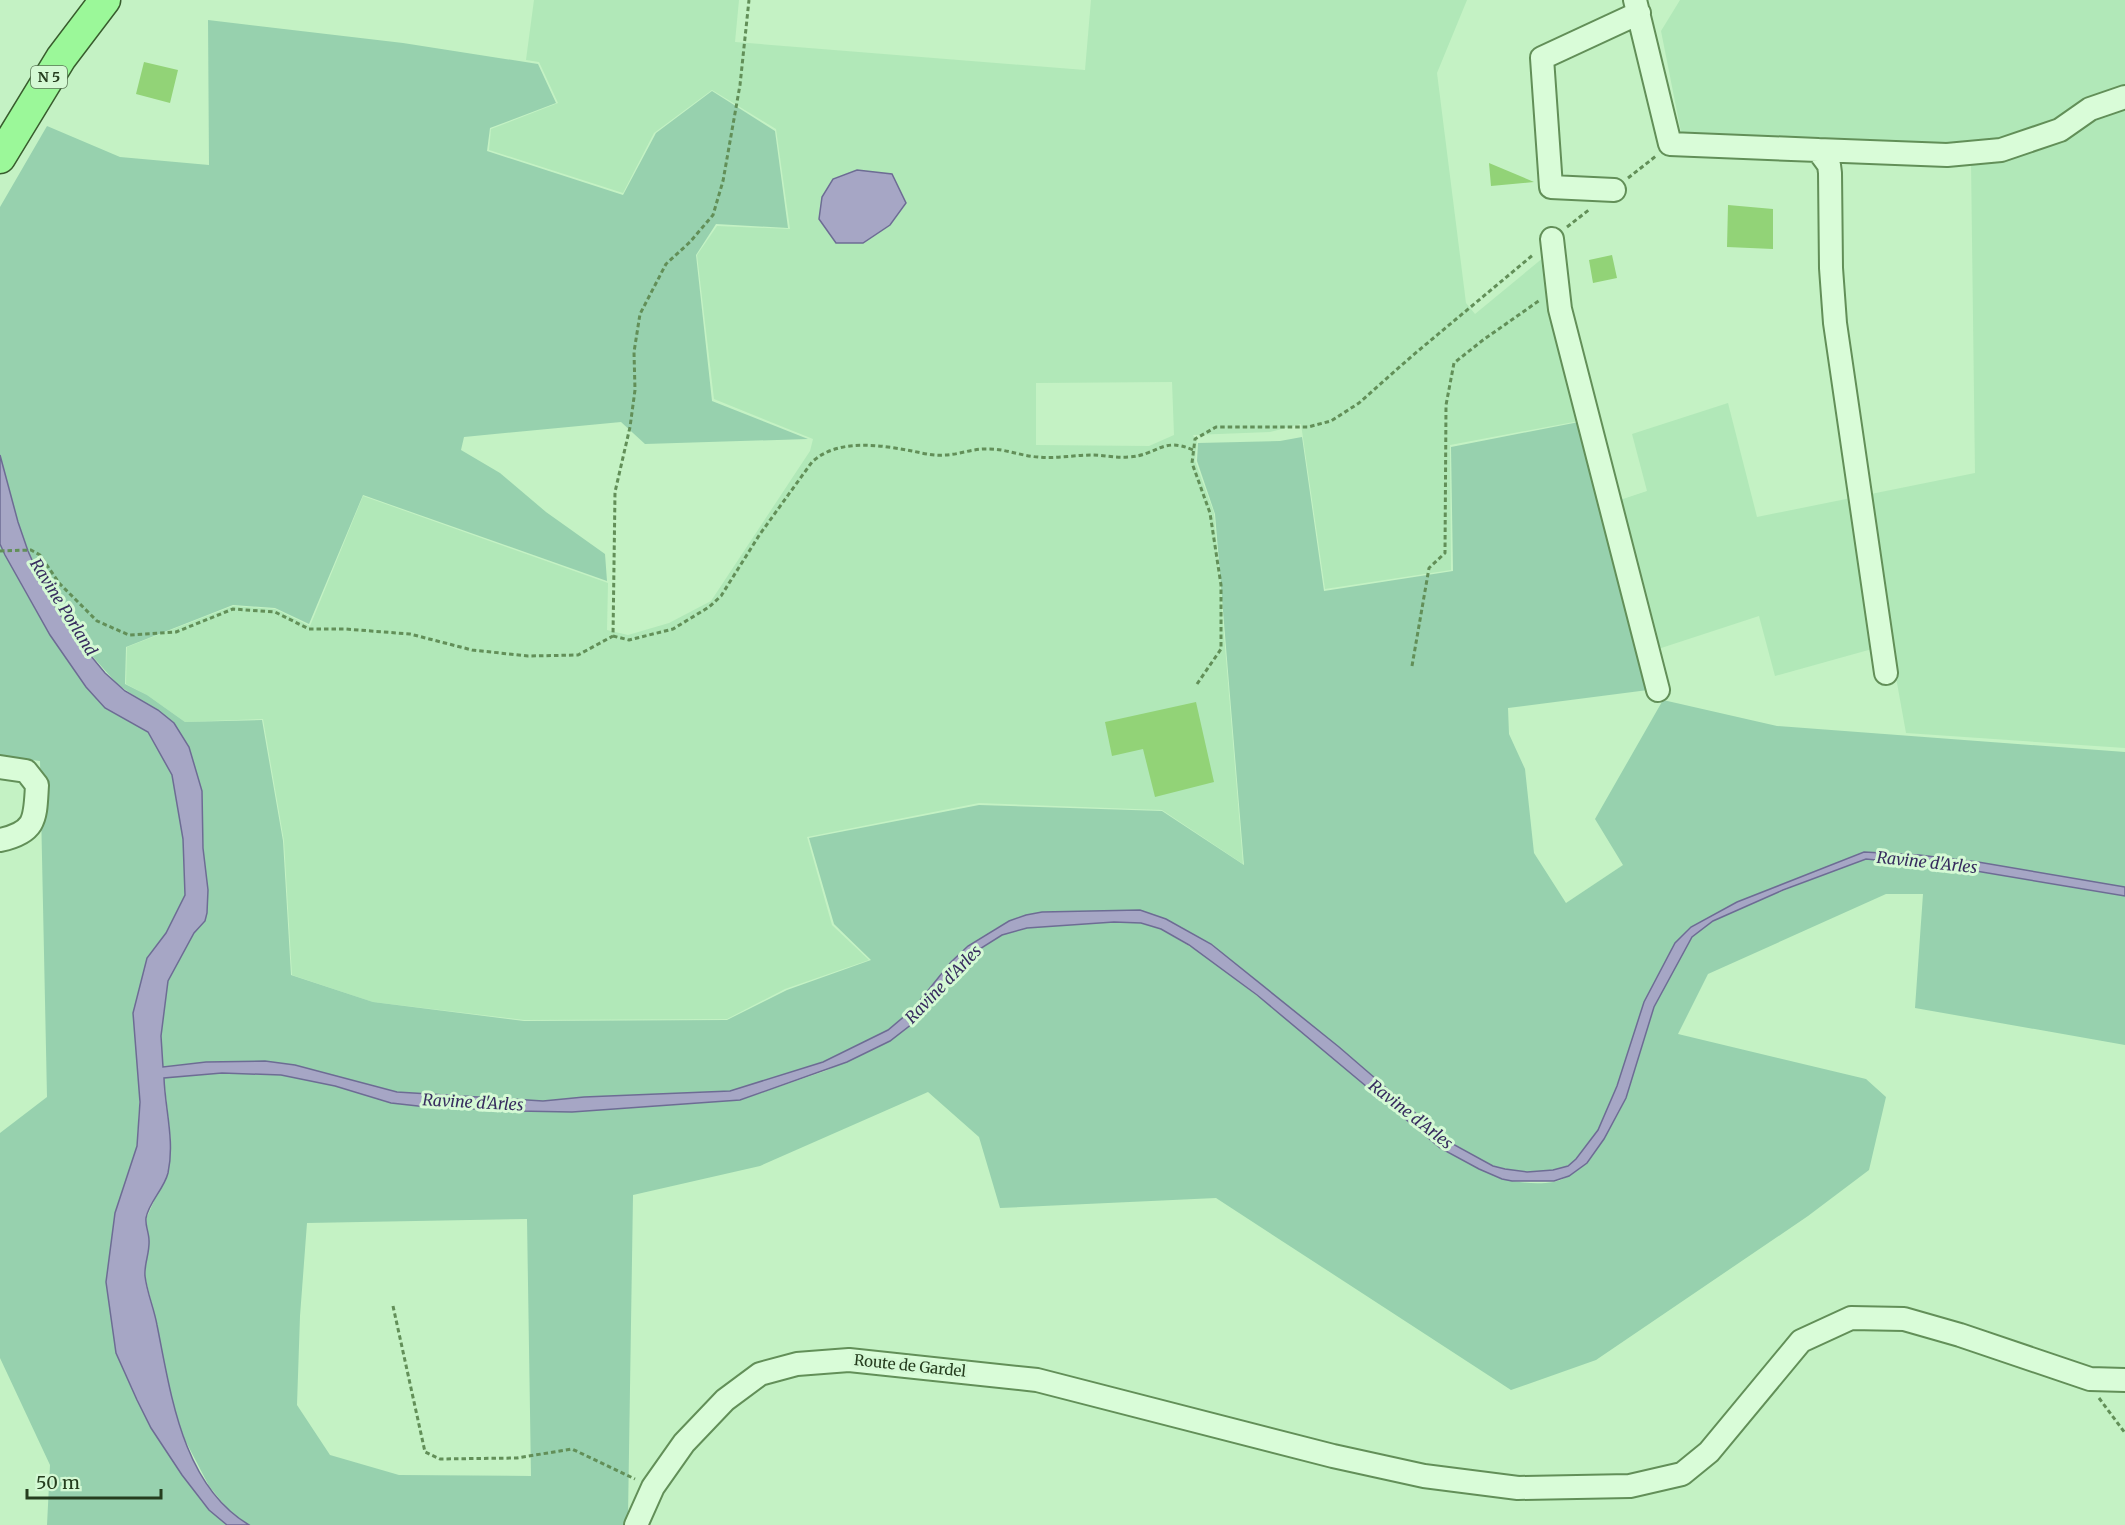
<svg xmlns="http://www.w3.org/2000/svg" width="2125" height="1525" font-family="Merriweather,serif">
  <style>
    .farmland { fill: #b1e8b8; fill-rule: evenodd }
    .green { fill: #97d1ae; fill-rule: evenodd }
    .water { fill: #a6a6c5; stroke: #6d6c94; stroke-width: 1.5 }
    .building { fill: #92d377 }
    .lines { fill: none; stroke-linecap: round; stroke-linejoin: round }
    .minor-casing { stroke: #628f58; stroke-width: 26 }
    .major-casing { stroke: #385c2d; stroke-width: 33 }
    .path { stroke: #628f58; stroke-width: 3; stroke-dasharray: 4.5 3; stroke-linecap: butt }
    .minor { stroke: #d9fcd8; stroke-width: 22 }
    .major { stroke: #9bf899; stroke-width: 30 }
    .labels { text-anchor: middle; stroke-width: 6; stroke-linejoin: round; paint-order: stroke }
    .shield { fill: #d4f9d4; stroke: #5a7555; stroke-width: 1.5 }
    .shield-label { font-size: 14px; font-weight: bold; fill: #253d1e }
    .street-label { font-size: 15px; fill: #253d1e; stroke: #d4f9d4 }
    .water-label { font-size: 16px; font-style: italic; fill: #372c5e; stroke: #d4f9d4 }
  </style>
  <rect width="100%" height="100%" fill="#c4f2c4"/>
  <!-- farmland -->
  <path class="farmland" d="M534 0H739L735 42 1085 70 1091 0H1467L1437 73 1466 303 1475 314 1549 253 1579 421 1450 445 1451 570 1325 589 1301 424 1270 432 1193 435 1197 442 1195 461 1214 513 1243 864 1162 810 979 803 807 837 832 925 869 960 785 989 727 1019 524 1020 373 1002 292 975 284 841 263 719 185 722 147 695 126 684 127 647 233 606 275 609 310 626 363 496 608 583 607 630 628 635 669 623 711 601 810 451 813 439 714 399 697 255 717 226 790 229 776 129 712 90 654 133 623 193 489 150 491 129 558 103 539 62 526 60ZM1172 382 1174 435 1149 446 1036 445V383Z
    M1680 0H2125V748L1906 733 1890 644 1775 676 1759 616 1652 651 1617 501 1647 491 1632 434 1728 403 1757 517 1975 473 1971 161 1682 137 1661 31Z"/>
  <!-- green -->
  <path class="green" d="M208 20 403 43 538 64 556 103 490 128 487 151 623 195 656 133 712 91 775 131 788 228 716 224 696 255 712 401 808 439 645 444 621 422 464 437 461 450 500 473 546 512 605 554 607 581 363 495 309 624 275 608 233 605 126 647 125 684 147 695 185 722 262 720 283 841 291 975 373 1002 524 1021 727 1020 787 990 871 960 834 924 809 838 979 805 1162 811 1244 865 1215 514 1197 461 1198 443 1280 441 1302 437 1324 591 1453 571 1451 447 1579 422 1648 690 1508 708 1509 734 1525 769 1534 853 1566 903 1623 865 1595 819 1663 700 1777 726 2125 752V887L1919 855 1864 852 1737 902 1691 927 1669 954 1644 1002 1617 1086 1598 1130 1576 1159 1568 1166 1553 1170 1527 1172 1505 1169 1493 1166 1449 1142 1339 1047 1211 944 1140 910 1042 912 1026 915 1009 921 995 929 951 962 913 1009 888 1030 823 1062 730 1091 584 1097 543 1101 397 1092 295 1065 265 1061 207 1062 163 1067 161 1036 168 981 194 933 205 921 202 791 189 747 174 723 117 684 72 633 32 561 18 522 0 455V207L47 126 120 157 209 165Z
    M0 544 24 590 50 635 86 687 105 708 148 732 172 775 183 839 185 895 166 933 147 958 137 1146 115 1213 116 1353 145 1415 166 1451 202 1502 227 1525H47L50 1465 0 1358V1133L47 1097 40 761 0 756Z
    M1866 859 1958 868 2125 896V1045L1915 1008 1923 894H1886L1708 974 1678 1034 1866 1079 1886 1097 1869 1170 1808 1216 1596 1360 1511 1390 1216 1198 1000 1208 979 1137 928 1092 760 1166 633 1195 628 1517 624 1525H249L231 1513 209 1486 184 1438 171 1399 157 1325 145 1276 149 1238 146 1219 154 1201 171 1141 164 1078 222 1073 281 1075 335 1086 391 1103 418 1106 517 1111 572 1112 740 1100 825 1071 879 1047 921 1017 978 950 1002 935 1027 928 1114 922 1141 923 1161 929 1207 957 1288 1020 1377 1095 1400 1116 1502 1179C1520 1183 1550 1187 1567 1177 1572 1174 1577 1168 1581 1164 1602 1141 1613 1126 1626 1098L1654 1007 1692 937 1713 921 1739 908 1861 860ZM527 1219 531 1476 399 1475 330 1455 297 1405 300 1316 307 1223Z"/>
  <!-- water -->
  <path class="water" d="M857 170 892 174 906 203 890 225 863 243H836L819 219 822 197 833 179Z
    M0 455 18 522 28 551 39 576 56 608 72 633 105 673 125 691 158 710 174 723 189 747 202 791 203 848 208 890 207 913 205 921 194 933 168 981 161 1036 163 1067 206 1062 265 1061 295 1065 397 1092 543 1101 584 1097 730 1091 823 1062 888 1030 913 1009 951 962 968 946 1009 921 1026 915 1042 912 1140 910 1166 919 1211 944 1339 1047 1449 1142 1493 1166 1505 1169 1527 1172 1553 1170 1568 1166 1576 1159 1598 1130 1617 1086 1644 1002 1675 943 1691 927 1737 902 1864 852 1919 855 1978 862 2125 887V896L1958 868 1866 859 1783 890 1713 921 1692 937 1654 1007 1626 1098 1604 1139 1587 1163 1569 1176 1554 1181H1512L1502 1179 1479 1169 1440 1148 1257 995 1189 945 1161 929 1141 923 1114 922 1027 928 1002 935 978 950 921 1017 890 1041 847 1062 740 1100 572 1112 517 1111 418 1106 391 1103 335 1086 281 1075 222 1073 164 1078C165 1109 175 1141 168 1173 164 1189 149 1202 146 1218 145 1225 149 1233 149 1240 150 1252 144 1264 145 1276 147 1293 154 1308 157 1325 171 1394 182 1485 249 1525H227L209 1510 182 1475 151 1428 137 1400 116 1353 106 1282 115 1213 137 1146 140 1102 133 1013 147 958 166 933 185 895 183 839 172 775 148 732 105 708 86 687 50 635 5 555 0 544Z"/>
  <!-- building -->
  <path class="building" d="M144 62 178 70 170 103 136 94Z
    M1489 163 1534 182 1491 186Z
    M1728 205 1773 209V249L1727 247Z
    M1612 255 1617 278 1593 283 1589 260Z
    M1196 702 1214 782 1155 797 1143 749 1112 756 1105 722Z"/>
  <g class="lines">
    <!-- minor casing -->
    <g class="minor-casing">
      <path id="minor" d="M1635 0 1670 144 1818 150 1829 165 1830 173 1831 268 1835 323 1886 673
        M1818 150 1947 155 2001 150 2060 130 2090 109 2125 97
        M1614 190 1551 187 1542 58 1639 13
        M1552 239 1560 309 1658 690
        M0 767 26 771 37 785C35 818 37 832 0 840
        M636 1525 653 1487 684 1443 725 1400 760 1374 797 1364 849 1360 1037 1380 1333 1456 1424 1476 1518 1488 1630 1486 1682 1474 1709 1452 1801 1341 1851 1318 1904 1319 1960 1335 2090 1379 2125 1380"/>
    </g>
    <!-- major casing -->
    <g class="major-casing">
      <path id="major" d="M0 158 61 58 105 0"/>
    </g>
    <!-- path -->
    <path class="path" d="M1628 178 1656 156
      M1567 227 1590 209
      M0 551 31 550 40 555 59 583 97 621 129 635 176 632 233 609 275 612 309 629H345L410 634 472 650 528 656 578 655 613 636 615 492 630 427 635 390 634 352 640 314 666 264 690 242 713 215 723 181 740 85 749 0
      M613 636 629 640 673 629 709 607 721 596 760 534 812 462C838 438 880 445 912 451 922 453 933 456 944 455 959 455 973 448 989 449 1006 449 1021 456 1038 457 1056 459 1074 455 1092 455 1104 455 1116 458 1128 457 1157 456 1162 436 1193 450
      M1412 666 1429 568 1445 553 1446 405 1454 363 1483 340 1540 300
      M1197 684 1221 649V585L1210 513 1192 463 1195 439 1216 427H1308L1331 421 1359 403 1412 356 1534 254
      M393 1306 425 1452 440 1459 517 1458 572 1449 635 1479
      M2099 1398 2125 1433"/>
    <!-- minor -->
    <use href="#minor" class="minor"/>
    <!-- major -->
    <use href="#major" class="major"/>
  </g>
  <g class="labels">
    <!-- shield labels -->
    <rect class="shield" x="31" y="66" width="36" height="22" rx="4.5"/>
    <g class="shield-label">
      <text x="49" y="82">N 5</text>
    </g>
    <!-- street labels -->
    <g class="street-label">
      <text transform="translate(910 1366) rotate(6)" y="5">Route de Gardel</text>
    </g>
    <!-- water labels -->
    <g class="water-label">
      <text transform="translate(64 607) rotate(58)" y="6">Ravine Porland</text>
      <text transform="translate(1927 862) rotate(6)" y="6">Ravine d'Arles</text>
      <text transform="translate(943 984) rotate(-46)" y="6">Ravine d'Arles</text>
      <text transform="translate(473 1102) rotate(3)" y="6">Ravine d'Arles</text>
      <text transform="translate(1411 1114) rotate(38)" y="6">Ravine d'Arles</text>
    </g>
  </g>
  <!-- scale -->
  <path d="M27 1489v9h134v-9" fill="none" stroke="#253d1e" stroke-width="3"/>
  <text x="36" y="1489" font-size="18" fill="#253d1e" stroke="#d4f9d4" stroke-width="4.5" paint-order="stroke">50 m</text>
</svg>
